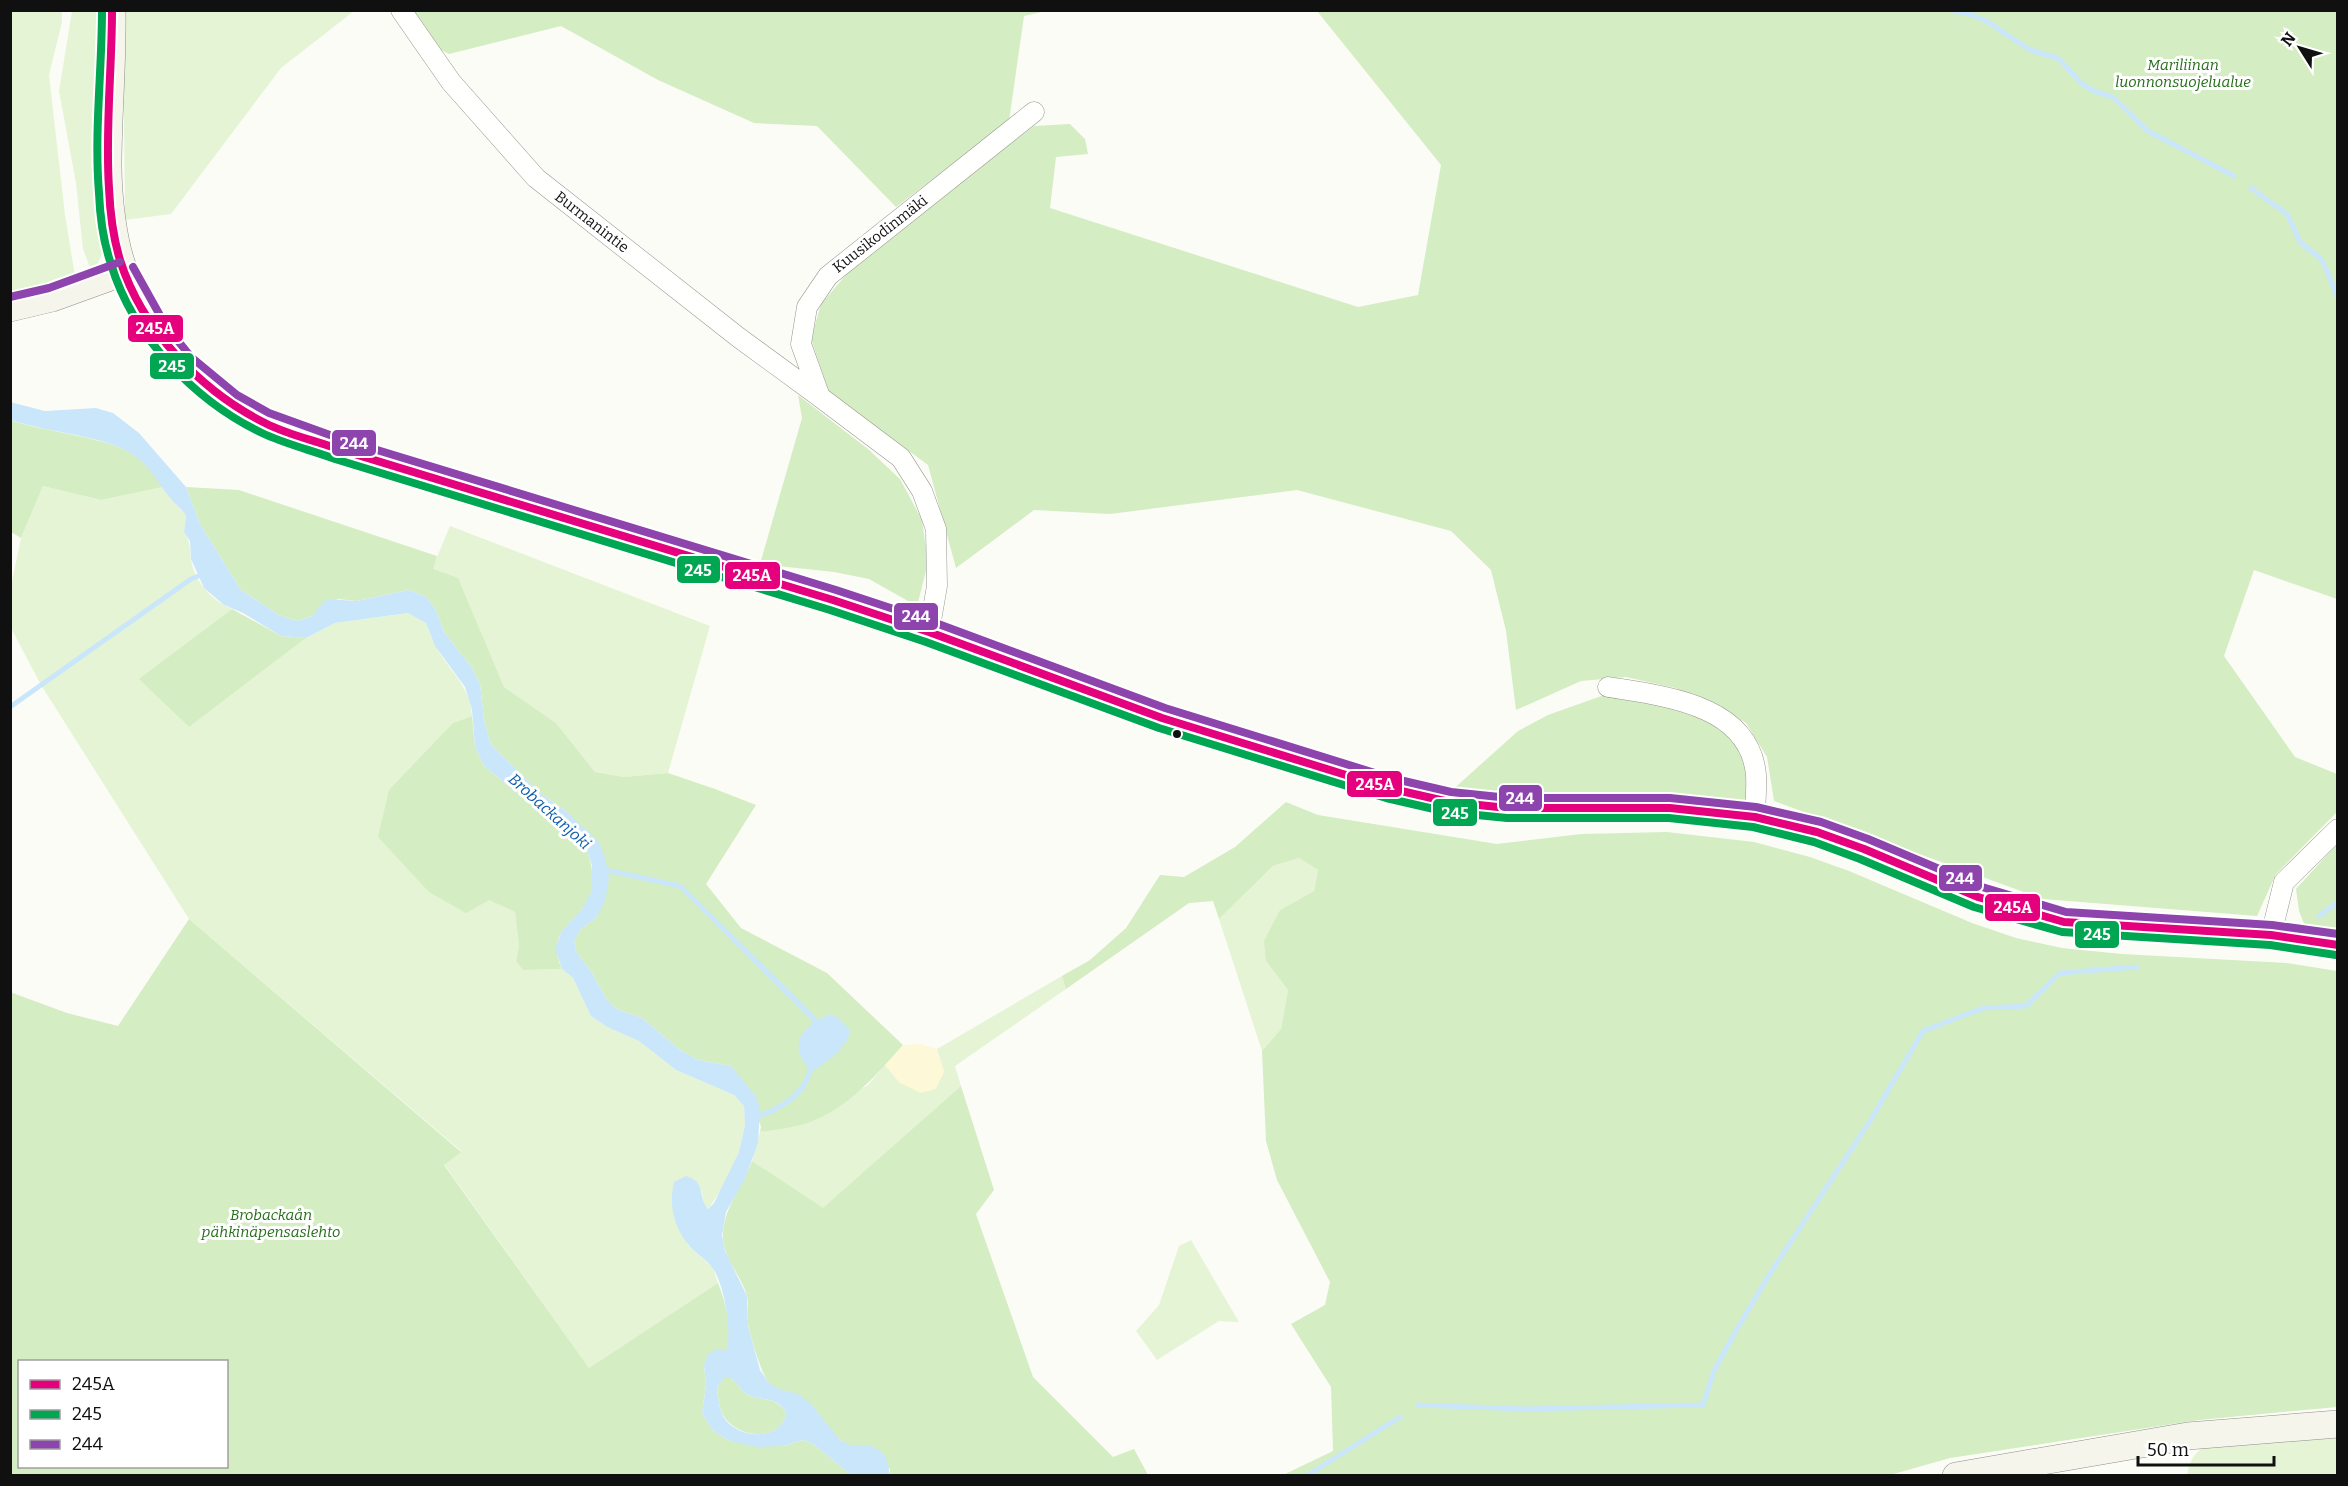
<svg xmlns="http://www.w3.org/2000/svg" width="2348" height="1486" font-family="Bitter,serif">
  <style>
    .green { fill: #e4f4d5 }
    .forest { fill: #d4edc2; fill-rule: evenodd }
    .sand { fill: #fdf8d7 }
    .water { fill: #cae6fa; fill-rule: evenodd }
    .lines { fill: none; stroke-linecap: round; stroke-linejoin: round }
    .stream { stroke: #cae6fa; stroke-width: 5 }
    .street-casing { stroke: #969694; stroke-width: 21 }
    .secondary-casing { stroke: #8d8d8b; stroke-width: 28 }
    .street { stroke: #fffffe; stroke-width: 20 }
    .secondary { stroke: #f6f5eb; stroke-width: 27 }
    .bus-1-casing { stroke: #fff; stroke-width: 12 }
    .bus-2-casing { stroke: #fff; stroke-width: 12 }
    .bus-3-casing { stroke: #fff; stroke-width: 12 }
    .bus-1 { stroke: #e5007d; stroke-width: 8 }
    .bus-2 { stroke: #00a651; stroke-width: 8 }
    .bus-3 { stroke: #8e44ad; stroke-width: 8 }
    .bus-dot { fill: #101010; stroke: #fff; stroke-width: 2 }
    .labels { text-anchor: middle; stroke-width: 6; stroke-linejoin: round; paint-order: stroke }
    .park-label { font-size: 15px; font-style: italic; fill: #266f1a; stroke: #fff }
    .street-label { font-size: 15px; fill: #101010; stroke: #fff }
    .water-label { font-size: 16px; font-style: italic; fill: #0e5ead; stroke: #fff }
    .line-badge { stroke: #fff; stroke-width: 2 }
    .badge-label { font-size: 16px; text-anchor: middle; font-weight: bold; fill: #fff }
  </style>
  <rect width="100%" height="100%" fill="#fcfcf7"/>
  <!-- green -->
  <path class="green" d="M11 11H62V22L49 75 65 215 75 276 34 294 11 296Z
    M72 11H100L103 252 97 265 91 270 83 249 76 183 59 91Z
    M123 11H354L281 68 171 214 125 220Z
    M43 486 101 500 163 487 186 516 184 532C191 542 189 547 191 559 194 581 212 601 232 609L140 679 189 727 306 638 335 623 409 613 426 623C429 630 431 638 435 645 448 670 470 685 472 716L453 723 489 900 515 912 519 946 516 961 523 970 562 969 573 978 591 1016 607 1027 639 1041 676 1070 734 1095 744 1106 745 1125 739 1152 725 1184 708 1209 704 1204 701 1188 687 1244 713 1268 718 1283 589 1368 444 1164 461 1151 189 919 41 685 11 628V586L21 538Z
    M450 526 710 626 668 773 624 777 595 772 556 723 504 687 458 579 432 569Z
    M1299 858 1318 870 1314 891 1280 910 1266 961 1288 990 1281 1029 1262 1051 1219 919 1273 866Z
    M1062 976 1066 989 955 1066 961 1086 823 1209 752 1161 760 1132 798 1126 868 1085 885 1065 900 1083 944 1072 937 1049Z
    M1191 1240 1239 1322 1219 1321 1157 1360 1136 1331 1159 1305 1179 1246Z
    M2337 1432V1475L2187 1476C2189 1460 2195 1452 2208 1444Z"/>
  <!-- forest -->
  <path class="forest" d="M391 11H1046L1024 16 1009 121 896 207 817 126 754 123 658 80 561 26 449 54 405 31Z
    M1317 11H2337V599L2254 570 2224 656 2295 757 2337 774V812L2276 874 2257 916 2043 899 1774 801 1767 757 1746 723 1716 706 1675 688 1626 677 1581 681 1516 710 1506 631 1491 570 1451 531 1297 490 1110 514 1034 510 956 568 928 465 829 392 811 339 821 304 858 261 1034 126 1070 124 1085 139 1088 154 1056 157 1050 208 1358 307 1418 295 1441 165Z
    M798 395 868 449 900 479 922 520 928 563 917 606 869 579 834 572 760 564 802 418Z
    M10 420C44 432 110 437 136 456 146 464 156 476 163 487L101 500 43 486 21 538 11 532Z
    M186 487 239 490 437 556 433 569 458 578 504 687 556 723 595 772 624 777 668 773 715 789 756 805 706 884 741 928 827 973 903 1045C874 1078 842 1115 797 1126 785 1129 772 1130 760 1132L761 1126 731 1066 698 1060 680 1050 642 1018 617 1009 607 1000 592 973 576 951 574 941 581 929 596 918 609 878 566 811 540 793 491 745 484 720 480 684 472 668 444 632 435 608 425 596 408 590 357 601 338 599 312 616 297 621 279 615 241 590 200 524Z
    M232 609 281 636 306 638 189 727 139 679Z
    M1610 693 1692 712 1725 730 1739 750 1750 778 1746 800C1647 796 1548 797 1449 793L1518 731 1548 715Z
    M472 716 475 747 484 766 587 850C591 863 595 878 591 892 581 924 543 929 562 969L523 970 516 961 519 946 515 912 489 900 466 913 429 892 378 837 389 790 453 723Z
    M1286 802 1318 815 1497 844 1581 834 1667 832 1754 842 1810 857 1849 871 1972 923 2016 938 2062 948 2122 954 2287 963 2337 971V1407L2199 1420 1950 1458 1890 1475H1283L1333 1451 1331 1387 1291 1324 1325 1305 1330 1282 1277 1180 1266 1141 1262 1051 1281 1029 1288 990 1266 961 1264 941 1280 910 1314 891 1318 870 1299 858 1273 866 1219 919 1213 901 1189 903 1066 989 1062 976 1090 960 1126 928 1160 875 1184 877 1235 847Z
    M2337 844V935L2305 926 2299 911 2296 889Z
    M189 919 461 1152 444 1165 589 1368 718 1283C726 1304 734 1330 726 1352L704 1365 706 1385 702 1413 713 1431 730 1441 783 1446 803 1440 813 1444 851 1475H11L10 992 67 1013 118 1026ZM20 1362H226V1466H20Z
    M961 1086 994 1190 976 1214 1033 1377 1113 1457 1134 1449 1148 1475H890V1470L870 1445C864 1446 857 1447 852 1446 833 1441 823 1416 810 1404 797 1392 782 1394 770 1384 762 1377 750 1335 748 1324 747 1315 749 1305 747 1296 741 1274 721 1257 723 1232 725 1206 743 1186 752 1161L823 1208Z
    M724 1378H731C738 1383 741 1392 748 1395 764 1402 773 1395 786 1412 783 1443 736 1439 723 1415 719 1407 718 1397 717 1387Z"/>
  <!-- sand -->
  <path class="sand" d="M921 1044 937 1049 944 1072 936 1089 921 1093 900 1083 885 1065 903 1045Z"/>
  <!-- water -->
  <path class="water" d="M10 402 45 411 96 408 113 413 139 433 186 487 200 524 241 590 279 615 297 621 312 616 326 599 357 601 408 590 425 596 435 608 444 632 472 668 480 684 484 720 491 745 540 793 566 811 599 842 605 857 609 878 605 901 596 918 581 929 574 941 576 951 592 973 607 1000 617 1009 642 1018 680 1050 698 1060 731 1066 756 1096 760 1109 758 1143 745 1179 726 1212 722 1235 725 1251 747 1296 748 1326 760 1370 769 1383 779 1389 798 1394 811 1404 840 1440 852 1446 870 1445 880 1451 886 1457 890 1475H851L813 1444 803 1440 783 1446 757 1447 730 1441 713 1431 702 1413 706 1385 704 1365 708 1354 717 1349 726 1351C733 1333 724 1281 711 1266 704 1258 694 1252 687 1243 673 1225 669 1204 674 1182L686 1176C707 1182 697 1196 708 1209L714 1203 739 1152 745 1125 744 1106 734 1095 676 1070 639 1041 607 1027 591 1016 573 978 562 969 555 949 562 931 582 909 591 892 592 866 587 850 484 766 475 747 472 710 465 687 435 646 426 623 408 613 335 623 306 638 281 636 243 613 224 605 204 588 191 559 190 541 184 532 186 516C182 509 176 505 171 499 159 485 151 467 135 456 109 436 45 432 11 420ZM724 1378H731C738 1383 741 1392 748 1395 764 1402 774 1395 786 1412 783 1443 735 1439 723 1416 719 1407 718 1397 717 1387Z
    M830 1014 837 1017 850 1030C851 1044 824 1066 811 1071 786 1044 802 1026 830 1014Z"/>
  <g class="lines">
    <!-- stream -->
    <path class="stream" d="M1951 10 1972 15 1988 22 2030 50 2058 58 2081 83 2094 91 2113 97 2148 131 2234 176
      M2251 188 2287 214 2300 242 2320 258 2325 266 2338 299
      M10 707 191 579 201 575
      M601 869 680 886 815 1020 814 1028
      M2319 916 2338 902
      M754 1118C780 1109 809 1094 811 1064
      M1418 1405 1525 1409 1703 1405 1714 1371 1734 1334 1769 1275 1870 1121 1923 1031 1983 1008 2026 1006 2060 973 2137 967
      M1306 1476 1400 1417"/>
    <!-- street casing -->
    <g class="street-casing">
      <path id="street" d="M401 10 451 82 536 178 738 337 820 397
        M929 632 937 586 936 529 922 491 901 458 820 397 801 344 807 307 828 276 1034 112
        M1608 687C1663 696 1750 704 1756 775 1757 788 1755 803 1755 817
        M2271 935 2284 882 2338 829"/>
    </g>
    <!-- secondary casing -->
    <g class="secondary-casing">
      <path id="secondary" d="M112 10C113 62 108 114 108 165 108 196 113 245 125 273 151 335 203 394 265 423 287 434 314 440 338 449L833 600 929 632 1162 718 1388 788 1449 802 1508 808H1670L1755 817 1817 832 1864 849 1978 897 2064 922 2271 935 2338 945
        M10 308 52 298 124 272
        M1956 1476 2188 1436 2338 1424"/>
    </g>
    <!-- street -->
    <use href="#street" class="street"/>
    <!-- secondary -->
    <use href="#secondary" class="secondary"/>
    <!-- bus-1 casing -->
    <g class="bus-1-casing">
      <path id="bus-1" d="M112 10C112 70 105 129 109 188 110 212 113 237 120 260 142 330 201 391 265 423 288 435 314 440 338 449L833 600 929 632 1162 718 1388 788 1449 802 1508 808H1670L1755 817 1817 832 1864 849 1978 897 2064 922 2271 935 2338 945"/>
    </g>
    <!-- bus-2 casing -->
    <g class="bus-2-casing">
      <path id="bus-2" d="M102 10C102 71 94 132 99 193 100 217 103 241 111 264 133 337 195 401 262 433 285 444 311 450 335 459L830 610 926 642 1159 728 1386 798 1447 812 1507 818H1669L1753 827 1814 842 1860 859 1974 907 2062 932 2270 945 2336 955"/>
    </g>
    <!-- bus-3 casing -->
    <g class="bus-3-casing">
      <path id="bus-3" d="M133 267 162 319 174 336 191 357 237 395 269 413 341 439 836 590 933 622 1165 708 1391 778 1451 792 1509 798H1670L1756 807 1821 822 1868 839 1982 887 2066 912 2272 925 2338 934
        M10 297 49 288 120 262"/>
    </g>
    <!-- bus-1 -->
    <use href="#bus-1" class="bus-1"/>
    <!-- bus-2 -->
    <use href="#bus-2" class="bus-2"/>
    <!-- bus-3 -->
    <use href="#bus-3" class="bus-3"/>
  </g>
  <!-- markers -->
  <circle class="bus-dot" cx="1177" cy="734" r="5"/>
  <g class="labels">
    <!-- park labels -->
    <g class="park-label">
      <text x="2183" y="70">Mariliinan<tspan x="2183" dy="17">luonnonsuojelualue</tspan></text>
      <text x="271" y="1220">Brobackaån<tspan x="271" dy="17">pähkinäpensaslehto</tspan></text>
    </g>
    <!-- street labels -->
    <g class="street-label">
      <text transform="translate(592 222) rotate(38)" y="5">Burmanintie</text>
      <text transform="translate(880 234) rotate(-38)" y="5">Kuusikodinmäki</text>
    </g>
    <!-- water labels -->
    <g class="water-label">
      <text transform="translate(550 811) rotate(42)" y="6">Brobackanjoki</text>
    </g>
  </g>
  <g class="line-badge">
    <rect x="127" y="314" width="57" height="29" rx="6" fill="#e5007d"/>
    <rect x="149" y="352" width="46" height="28" rx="6" fill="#00a651"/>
    <rect x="331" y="429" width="46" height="28" rx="6" fill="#8e44ad"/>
    <rect x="676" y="555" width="45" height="29" rx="6" fill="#00a651"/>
    <rect x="724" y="561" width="57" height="29" rx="6" fill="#e5007d"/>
    <rect x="893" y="602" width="46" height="29" rx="6" fill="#8e44ad"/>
    <rect x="1346" y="770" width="57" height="28" rx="6" fill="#e5007d"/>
    <rect x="1498" y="784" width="45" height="28" rx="6" fill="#8e44ad"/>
    <rect x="1432" y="798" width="46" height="29" rx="6" fill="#00a651"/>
    <rect x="1938" y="864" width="45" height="28" rx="6" fill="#8e44ad"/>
    <rect x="1984" y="893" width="57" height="29" rx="6" fill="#e5007d"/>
    <rect x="2074" y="920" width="46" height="29" rx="6" fill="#00a651"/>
  </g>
  <g class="badge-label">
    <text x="155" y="334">245A</text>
    <text x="172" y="372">245</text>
    <text x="354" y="449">244</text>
    <text x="698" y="576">245</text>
    <text x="752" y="581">245A</text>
    <text x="916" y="622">244</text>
    <text x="1375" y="790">245A</text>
    <text x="1520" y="804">244</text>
    <text x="1455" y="819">245</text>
    <text x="1960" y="884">244</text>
    <text x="2013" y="913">245A</text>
    <text x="2097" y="940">245</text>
  </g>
  <!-- border -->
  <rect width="2348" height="1486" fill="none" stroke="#101010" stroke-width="24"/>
  <!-- legend -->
  <rect x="18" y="1360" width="210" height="108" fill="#ffffff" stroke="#9f9f9f" stroke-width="1.5"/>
  <rect x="30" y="1380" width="30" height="9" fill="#e5007d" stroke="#9f9f9f" stroke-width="1.5"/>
  <text x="72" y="1390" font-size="18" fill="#101010">245A</text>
  <rect x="30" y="1410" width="30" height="9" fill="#00a651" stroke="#9f9f9f" stroke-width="1.5"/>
  <text x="72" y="1420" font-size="18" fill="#101010">245</text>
  <rect x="30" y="1440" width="30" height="9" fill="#8e44ad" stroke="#9f9f9f" stroke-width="1.5"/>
  <text x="72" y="1450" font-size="18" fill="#101010">244</text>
  <!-- north arrow -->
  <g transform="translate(2300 48) rotate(307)" stroke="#ffffff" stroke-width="4.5" paint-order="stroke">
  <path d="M0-4.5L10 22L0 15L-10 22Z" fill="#101010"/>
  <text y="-9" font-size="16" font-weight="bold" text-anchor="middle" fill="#101010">N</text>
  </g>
  <!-- scale -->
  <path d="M2138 1456v9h136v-9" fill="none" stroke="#101010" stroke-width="3"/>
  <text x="2147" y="1456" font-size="18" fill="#101010" stroke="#ffffff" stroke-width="4.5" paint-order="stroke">50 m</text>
</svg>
